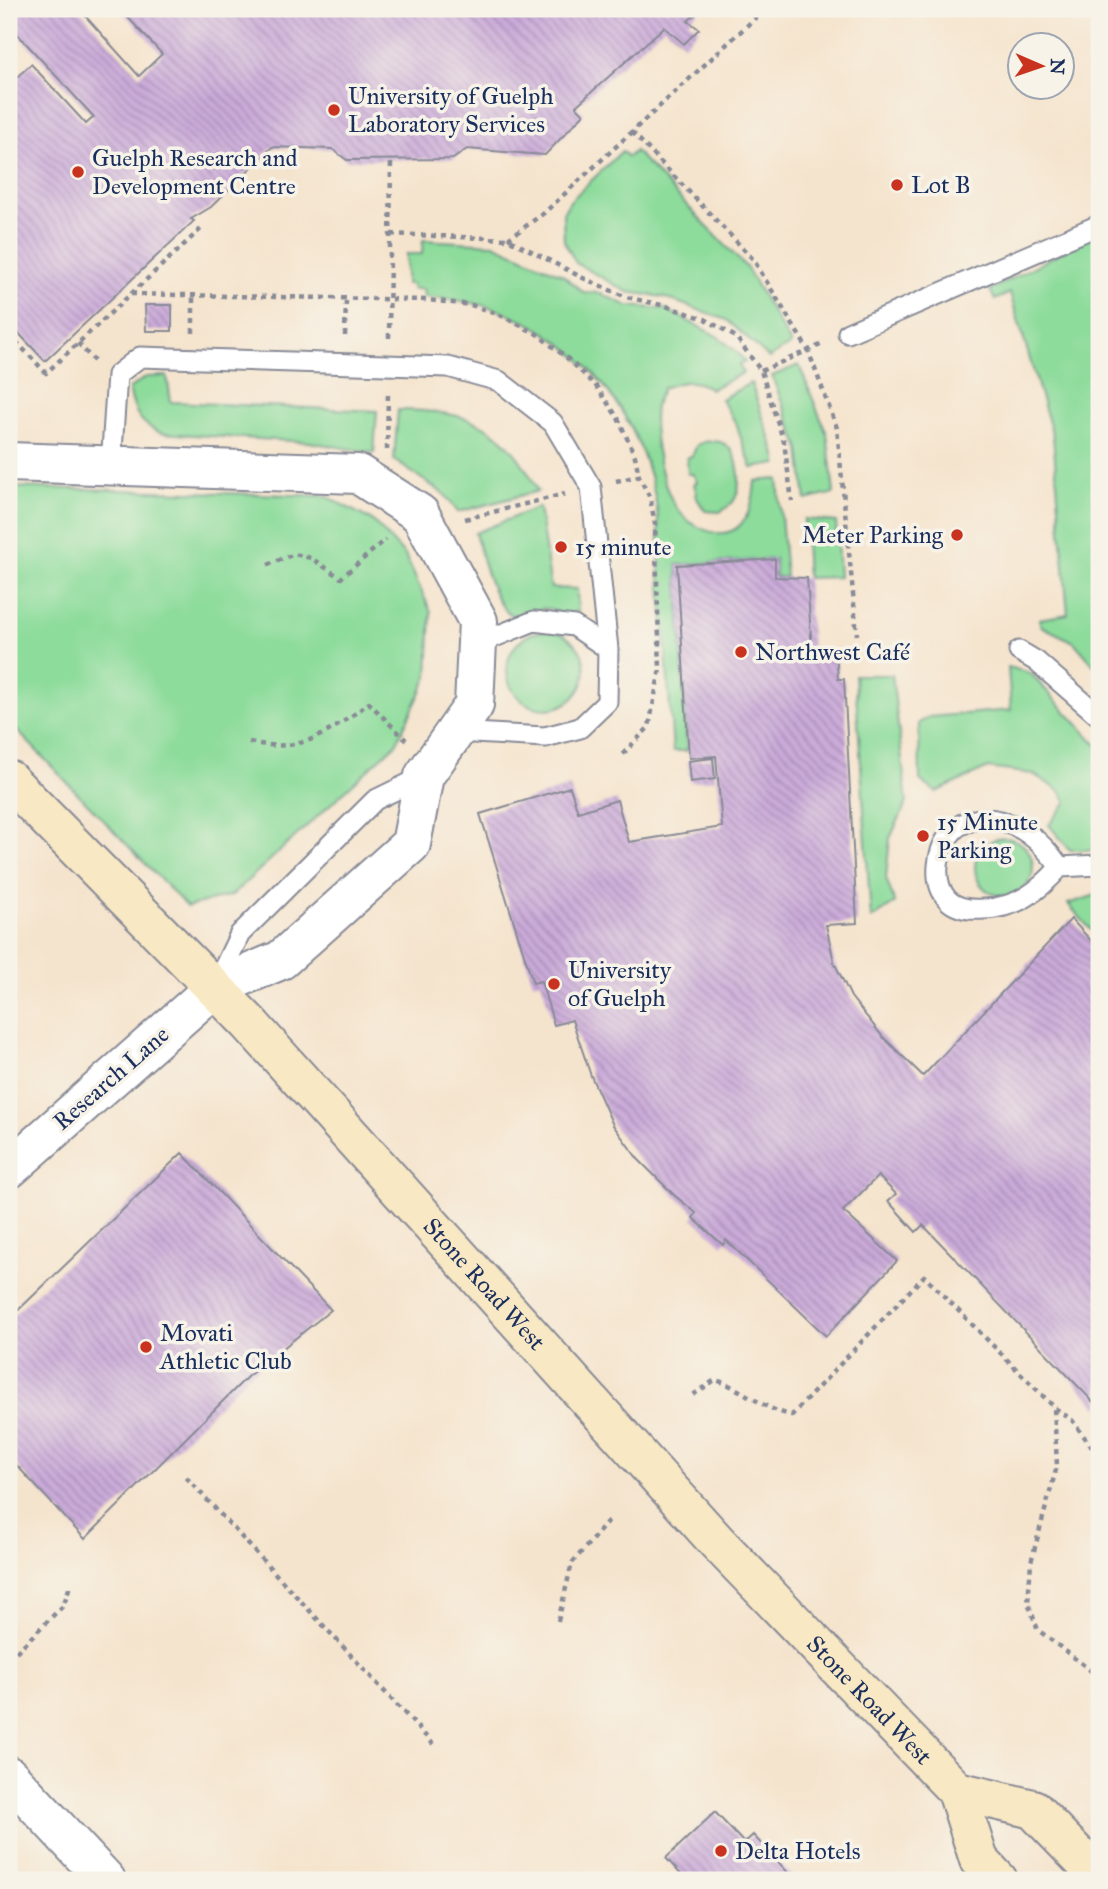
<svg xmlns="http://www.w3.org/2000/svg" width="1108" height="1889" font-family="'IM FELL Great Primer',serif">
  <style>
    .green { fill: #8ddc9b; stroke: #54867c; stroke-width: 2 }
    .building { fill: url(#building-back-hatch) }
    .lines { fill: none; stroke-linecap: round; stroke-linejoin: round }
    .lane-casing { stroke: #888a96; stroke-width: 23 }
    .street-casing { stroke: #888a96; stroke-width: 42 }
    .secondary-casing { stroke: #888a96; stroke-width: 42 }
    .path { stroke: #888a96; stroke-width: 4.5; stroke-dasharray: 5 5; stroke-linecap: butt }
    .lane { stroke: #fff; stroke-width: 19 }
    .street { stroke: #fff; stroke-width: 38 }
    .secondary { stroke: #f8e8c3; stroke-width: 38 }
    .poi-dot { fill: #c8321e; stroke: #f7f3e8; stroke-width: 2.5 }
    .labels { text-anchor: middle; stroke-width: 7; stroke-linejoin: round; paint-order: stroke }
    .poi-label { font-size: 24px; fill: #1b2f5e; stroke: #f7f3e8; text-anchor: start }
    .street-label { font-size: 24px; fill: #1b2f5e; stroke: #f7f3e8 }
  </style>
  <defs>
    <pattern id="building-back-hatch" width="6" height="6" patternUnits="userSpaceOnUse" patternTransform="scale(1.75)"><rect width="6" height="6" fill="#cbaad9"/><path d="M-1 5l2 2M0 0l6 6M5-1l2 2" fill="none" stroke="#a48bb3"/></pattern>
  </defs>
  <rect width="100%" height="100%" fill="#f7f3e8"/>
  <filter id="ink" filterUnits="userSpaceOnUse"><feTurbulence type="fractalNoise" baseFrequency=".0143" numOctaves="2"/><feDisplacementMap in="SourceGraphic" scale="14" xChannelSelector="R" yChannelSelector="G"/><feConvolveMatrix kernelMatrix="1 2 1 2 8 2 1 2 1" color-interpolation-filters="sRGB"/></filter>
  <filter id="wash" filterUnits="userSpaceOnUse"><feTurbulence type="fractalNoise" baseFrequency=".00686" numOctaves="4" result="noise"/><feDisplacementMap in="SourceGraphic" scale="28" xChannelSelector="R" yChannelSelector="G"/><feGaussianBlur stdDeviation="1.57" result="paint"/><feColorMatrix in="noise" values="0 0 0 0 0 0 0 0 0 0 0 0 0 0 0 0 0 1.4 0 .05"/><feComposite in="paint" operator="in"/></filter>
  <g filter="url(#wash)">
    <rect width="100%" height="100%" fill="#f5e4cd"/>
    <!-- green -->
    <path class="green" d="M622 151 628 157 635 151 746 267 791 344 769 358 727 320 663 297 628 292 576 263 564 241 563 213 570 201Z
      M1099 232V671L1074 642 1041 626 1039 619 1068 614 1053 436 1010 293 995 300 990 290Z
      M423 240 494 244 563 275 583 292 599 293 628 306 665 309 717 336 738 353 745 362 739 365 743 373 711 389C694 378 681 381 663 388 660 394 656 401 655 407 651 434 662 489 678 510 690 526 721 543 739 526 751 515 754 496 755 481L778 479 786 577H775V559L677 565 687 751H673C669 693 665 634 660 576 659 550 660 522 655 496 636 405 573 330 482 305 463 300 443 299 424 297L423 289H412V284H406V254H422Z
      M799 365 827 434 834 493 806 500 800 449 772 376Z
      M167 376 171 402 377 411 374 453 309 442 161 433C139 424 134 412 129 389L146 377Z
      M751 383 777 458V464L752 468 738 430V427L721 399Z
      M398 410C469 411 505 423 538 491L458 512 444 494 394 460Z
      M704 442C711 441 720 440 726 445 740 455 743 487 733 502 730 506 724 509 720 512L705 511 695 495 697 494 694 484 697 482 693 474H688L687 457 692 456 697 445Z
      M9 487 326 496 373 521 405 555 431 612 428 677 396 744 232 895 187 907 9 722Z
      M536 508H539L551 588 577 589 578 612 562 614C539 601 535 615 515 615 494 615 480 549 475 533Z
      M804 519 836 522 839 577 807 578Z
      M507 670a39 39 0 1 1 78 0a39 39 0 1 1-78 0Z
      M1008 667 1030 673 1099 747V850H1070L1049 825 1067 802 1060 791 1033 774 988 768 936 792 920 780 919 723 929 717 1011 710Z
      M855 675H892L907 802 890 838 886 878 895 903 871 919Z
      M975 867a29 29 0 1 1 58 0a29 29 0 1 1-58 0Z
      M1099 894V939L1068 904Z"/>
    <g id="blocks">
      <!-- building -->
      <path class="building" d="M9 9H79L139 76 162 54 120 9H701L688 21 699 29 684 44 664 27 576 106 584 114 545 155 467 149 453 159 347 160 332 149 272 147 211 207 191 219 194 221 45 361 9 323V85L31 64 86 124 94 117 9 25Z
        M145 305H172V331H146Z
        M775 559V577L807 578 812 652 836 650 838 679H844L857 923 826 925 834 962 851 997 883 1037 923 1076 1071 919 1099 949V1408L923 1225 916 1232 888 1201 896 1194 878 1176 843 1211 897 1261 826 1336 726 1240 723 1245 693 1218 696 1213 674 1195 638 1159 613 1125 591 1076 572 1020 554 1025 541 981 533 983 480 814 570 787 578 812 617 800 629 842 722 827 716 756 689 758 677 565Z
        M713 758 715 779 690 782 688 761Z
        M182 1153 331 1310 248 1376 85 1539 9 1457V1319Z
        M715 1812 744 1843 753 1835 795 1880H686L666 1858Z"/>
    </g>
  </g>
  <g filter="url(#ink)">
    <use href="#blocks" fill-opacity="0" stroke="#888a96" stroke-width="2"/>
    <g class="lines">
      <!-- lane casing -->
      <g class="lane-casing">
        <path id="lane" d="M848 333 1099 225
          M111 466 117 375 140 357 448 367 499 381 553 423 591 487 608 649
          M1019 651 1036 661 1099 716
          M455 732 545 737 580 728 607 702 608 649 574 626 534 621 477 644
          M1060 867C1039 891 1017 908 984 909 972 910 957 909 948 900 931 882 937 847 953 831 960 823 971 820 982 819 1017 818 1041 841 1060 867L1099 865
          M216 984 240 934 375 800 424 776"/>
      </g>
      <!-- street casing -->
      <g class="street-casing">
        <path id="street" d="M9 462 358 474 420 514 478 621 474 705 424 776 411 844 281 960 214 988 9 1169
          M9 1776 106 1880"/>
      </g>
      <!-- secondary casing -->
      <g class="secondary-casing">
        <g id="secondary">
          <path id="s1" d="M9 780 249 1023 717 1542 957 1791 979 1860 998 1880"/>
          <path d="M957 1791 1033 1809 1099 1877"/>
        </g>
      </g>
      <!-- path -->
      <path class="path" d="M632 132 753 259 808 350 837 428 857 635
        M391 234 508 239 583 278 626 297 666 306 705 319 736 337 761 371 784 442 792 501
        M508 239 544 213 765 9
        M131 294 428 300 471 305 498 314 537 334 567 358 596 386 618 418 635 456 639 476 650 498 655 524 660 669 649 727 620 757
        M193 333V295
        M9 334 46 373 203 227
        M345 336 346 299
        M389 338 391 160
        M78 343 94 361
        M761 371 825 343
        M387 450 388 392
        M616 481 639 476
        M465 519 565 494
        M268 565 294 554 311 558 341 578 386 539
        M249 742C302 754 329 733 369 703L406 740
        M693 1395 715 1380C742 1387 762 1410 792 1415L924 1276 1054 1407 1057 1466 1031 1562 1028 1603 1038 1630 1099 1677
        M1055 1408 1072 1420 1099 1457
        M186 1477 433 1744
        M558 1621 572 1563 610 1519
        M9 1659 63 1606 71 1583"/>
      <!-- lane -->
      <use href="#lane" class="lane"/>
      <!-- street -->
      <use href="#street" class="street"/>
      <!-- secondary -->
      <use href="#secondary" class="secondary"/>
    </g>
  </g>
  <!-- markers -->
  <g class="poi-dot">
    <circle cx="334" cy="110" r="7"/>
    <circle cx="78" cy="172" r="7"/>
    <circle cx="897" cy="185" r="7"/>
    <circle cx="957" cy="535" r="7"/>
    <circle cx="561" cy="547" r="7"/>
    <circle cx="741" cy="652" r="7"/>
    <circle cx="923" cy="836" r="7"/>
    <circle cx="554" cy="984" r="7"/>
    <circle cx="146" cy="1347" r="7"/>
    <circle cx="721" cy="1851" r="7"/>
  </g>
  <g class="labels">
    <!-- poi labels -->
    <g class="poi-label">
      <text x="348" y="104">University of Guelph<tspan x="348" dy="28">Laboratory Services</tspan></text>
      <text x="92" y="166">Guelph Research and<tspan x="92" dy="28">Development Centre</tspan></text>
      <text x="911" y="193">Lot B</text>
      <text x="943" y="543" text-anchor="end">Meter Parking</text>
      <text x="575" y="555">15 minute</text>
      <text x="755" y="660">Northwest Café</text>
      <text x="937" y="830">15 Minute<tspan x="937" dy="28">Parking</tspan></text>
      <text x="568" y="978">University<tspan x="568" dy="28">of Guelph</tspan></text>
      <text x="160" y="1341">Movati<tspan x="160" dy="28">Athletic Club</tspan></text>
      <text x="735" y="1859">Delta Hotels</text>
    </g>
    <!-- street labels -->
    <g class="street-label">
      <text transform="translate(111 1078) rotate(-41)" y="8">Research Lane</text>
      <text dy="8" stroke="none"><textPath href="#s1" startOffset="693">Stone Road West</textPath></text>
      <text dy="8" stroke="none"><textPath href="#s1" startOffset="1260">Stone Road West</textPath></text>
    </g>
  </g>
  <!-- margin -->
  <rect width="1108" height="1889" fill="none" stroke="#f7f3e8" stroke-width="35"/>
  <!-- north arrow -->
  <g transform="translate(1041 66) rotate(92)"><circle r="33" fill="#f7f3e8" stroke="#9fa5b1" stroke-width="2"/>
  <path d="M0-5L12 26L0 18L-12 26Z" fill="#c8321e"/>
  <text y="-10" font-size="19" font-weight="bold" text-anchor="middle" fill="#1b2f5e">N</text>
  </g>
</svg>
